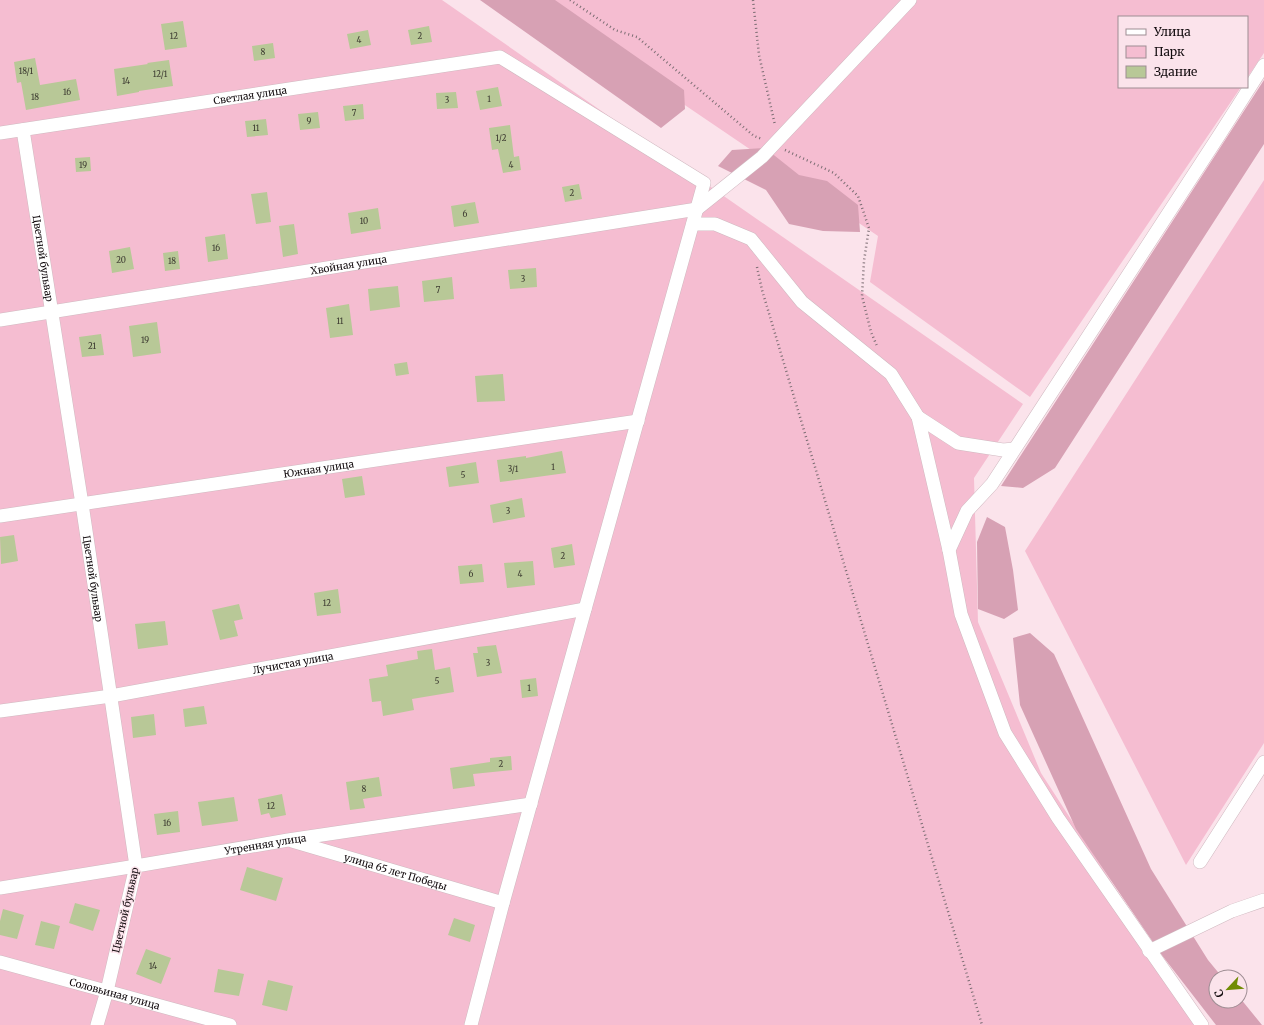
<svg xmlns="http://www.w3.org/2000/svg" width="1264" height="1025" font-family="Merriweather,serif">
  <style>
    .green { fill: #f5bdd1 }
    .forest { fill: #d7a1b4 }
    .building { fill: #b8c897 }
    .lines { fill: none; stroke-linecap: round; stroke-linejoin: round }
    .minor-casing { stroke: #d0b9c0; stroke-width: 14 }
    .path { stroke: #7d6e74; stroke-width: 2.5; stroke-dasharray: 1 3; stroke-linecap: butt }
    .minor { stroke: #fff; stroke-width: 13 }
    .labels { text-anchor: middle; stroke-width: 3; stroke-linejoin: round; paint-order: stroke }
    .number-label { font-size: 8px; fill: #3c3a30 }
    .street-label { font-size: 10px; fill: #120b0e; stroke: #fbe3eb }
  </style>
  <rect width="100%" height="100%" fill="#fbe3eb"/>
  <!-- green -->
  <path class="green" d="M0 0H442L1023 404 974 478 978 622 1041 773 1204 1025H0Z
    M530 0H1264V53L1247 78V17H1119V87H1241L1030 397 870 282 878 236Z
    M1264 180V743L1186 865 1025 551Z"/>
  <!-- forest -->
  <path class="forest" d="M480 0H555L684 90 685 109 661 128Z
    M1264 80V144L1055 468 1023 488 1001 486Z
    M765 148 799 175 827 181 858 205 860 232 823 231 789 224 766 190 718 166 732 150Z
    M987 517 1005 527 1013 570 1018 610 1004 619 978 609 977 542Z
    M1030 633 1054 654 1151 869 1208 960 1222 977H1216V1001H1240V998L1262 1025H1216L1161 954 1076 829 1020 705 1013 638Z"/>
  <!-- building -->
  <path class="building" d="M183 21 187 47 165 50 161 24Z
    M429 26 432 42 411 45 408 30Z
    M368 30 371 45 350 49 347 34Z
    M273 43 275 58 254 61 252 46Z
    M35 58 40 85 76 79 80 100 26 110 21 82 17 83 14 62Z
    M169 60 173 86 139 91V92L117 96 114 69 148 64 147 63Z
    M498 87 502 106 480 110 476 91Z
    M456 92 458 108 437 109 436 93Z
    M363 104 364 119 345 121 343 106Z
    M318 112 320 128 300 130 298 114Z
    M266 119 268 135 247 137 245 121Z
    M510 125 514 157 519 156 521 170 503 173 498 149 492 150 489 128Z
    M90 157 91 171 76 172 75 158Z
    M579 184 582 199 565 202 562 187Z
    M267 192 271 222 256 224 251 194Z
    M475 202 479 223 454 227 451 206Z
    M378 208 381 229 351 234 348 213Z
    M294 224 298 254 283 257 279 226Z
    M225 234 228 259 208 262 205 237Z
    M130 247 134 269 112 273 109 251Z
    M178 251 180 269 165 271 163 253Z
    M536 268 537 287 510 289 508 270Z
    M452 277 454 299 424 302 422 281Z
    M398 286 400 307 370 311 368 289Z
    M349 304 353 335 330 338 326 308Z
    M157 322 161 353 133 357 129 326Z
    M101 334 104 355 82 357 79 337Z
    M407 362 409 374 396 376 394 364Z
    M503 374 505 401 477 402 475 376Z
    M562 451 566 473 500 482 497 460 526 456V458Z
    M476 462 479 483 449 487 446 467Z
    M362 476 365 495 345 498 342 479Z
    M522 498 525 517 493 523 490 505Z
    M14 535 18 561 1 564 0 537Z
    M572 544 575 565 554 568 551 548Z
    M533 561 535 585 507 588 504 563Z
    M482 564 484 582 460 584 458 566Z
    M338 589 341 613 317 616 314 593Z
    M239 604 243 619 234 621 238 636 220 640 212 610Z
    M165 621 168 645 138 649 135 624Z
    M496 645 502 673 477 677 473 653H478L477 647Z
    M432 649 435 670 450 667 454 692 412 699 414 710 383 716 381 701 372 702 369 679 388 676 386 665 418 659 417 651Z
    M536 678 538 696 522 698 520 680Z
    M204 706 207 724 185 727 183 709Z
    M154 714 156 735 133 738 131 717Z
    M511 756 512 770 473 774 475 786 453 789 450 768 490 762V758Z
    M379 777 382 796 363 799 365 808 350 810 346 782Z
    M282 794 286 815 271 818 269 813 261 815 258 799Z
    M234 797 238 821 202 826 198 802Z
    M178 811 180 832 157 835 154 814Z
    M247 867 283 878 276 901 240 890Z
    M75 903 100 910 93 931 69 923Z
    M3 909 24 915 17 939 0 935V921Z
    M454 918 475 925 470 942 448 935Z
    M41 921 60 926 54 949 35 945Z
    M146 949 171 958 161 984 136 974Z
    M218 969 244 974 239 996 214 992Z
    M268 980 293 986 287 1011 262 1005Z"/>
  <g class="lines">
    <!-- minor casing -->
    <g class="minor-casing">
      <g id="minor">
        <path id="s1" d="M23 130 82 504 136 866 107 991 97 1025"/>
        <path id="s2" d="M0 133 500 57 704 183 503 903 471 1025"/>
        <path d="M693 224H715L751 239 802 302 891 374 918 417 949 550"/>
        <path id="s3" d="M0 320 697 209 762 157 910 0"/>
        <path d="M918 417 958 443 1003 450 1014 449"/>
        <path id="s4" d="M0 516 638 421"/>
        <path id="s5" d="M0 711 111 696 585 609"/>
        <path id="s6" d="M292 841 503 903"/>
        <path d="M1200 862 1264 762"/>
        <path id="s7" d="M0 888 136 866 288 840 531 804"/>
        <path d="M1149 951 1232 911 1264 900"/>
        <path id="s8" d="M0 962 230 1025"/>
        <path d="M1202 1025 1058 818 1005 733 961 614 949 550 967 511 992 484 1220 134 1264 65"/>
      </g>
    </g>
    <!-- path -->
    <path class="path" d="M570 0 615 30 637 37 754 136 762 139
      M753 0 759 55 775 125
      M785 150 834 173 858 196 869 228 864 261 862 296 871 332 877 346
      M757 267 762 290 982 1025"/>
    <!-- minor -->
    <use href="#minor" class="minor"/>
  </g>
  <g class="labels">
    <!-- number labels -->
    <g class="number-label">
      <text x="174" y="39">12</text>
      <text x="420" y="39">2</text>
      <text x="359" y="43">4</text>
      <text x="263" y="55">8</text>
      <text x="26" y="74">18/1</text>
      <text x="160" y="77">12/1</text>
      <text x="126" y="84">14</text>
      <text x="67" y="95">16</text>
      <text x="35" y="100">18</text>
      <text x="489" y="102">1</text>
      <text x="447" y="103">3</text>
      <text x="354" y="116">7</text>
      <text x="309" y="124">9</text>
      <text x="256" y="131">11</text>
      <text x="501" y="141">1/2</text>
      <text x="83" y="168">19</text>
      <text x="511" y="168">4</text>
      <text x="572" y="196">2</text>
      <text x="465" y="217">6</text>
      <text x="364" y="224">10</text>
      <text x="216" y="251">16</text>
      <text x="121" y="263">20</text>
      <text x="172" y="264">18</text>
      <text x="523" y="282">3</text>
      <text x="438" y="293">7</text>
      <text x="340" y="324">11</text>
      <text x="145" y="343">19</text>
      <text x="92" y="349">21</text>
      <text x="553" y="470">1</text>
      <text x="513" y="472">3/1</text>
      <text x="463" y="478">5</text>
      <text x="508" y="514">3</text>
      <text x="563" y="559">2</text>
      <text x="471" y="577">6</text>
      <text x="520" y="577">4</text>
      <text x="327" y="606">12</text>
      <text x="488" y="666">3</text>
      <text x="437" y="684">5</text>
      <text x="529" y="691">1</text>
      <text x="501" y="767">2</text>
      <text x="364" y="792">8</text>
      <text x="271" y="809">12</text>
      <text x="167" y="826">16</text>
      <text x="153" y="969">14</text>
    </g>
    <!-- street labels -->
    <g class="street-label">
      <text dy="4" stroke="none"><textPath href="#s2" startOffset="253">Светлая улица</textPath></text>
      <text dy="4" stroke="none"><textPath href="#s1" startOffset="130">Цветной бульвар</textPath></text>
      <text dy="4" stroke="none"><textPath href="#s3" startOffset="353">Хвойная улица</textPath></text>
      <text dy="4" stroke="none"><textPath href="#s4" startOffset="322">Южная улица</textPath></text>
      <text dy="4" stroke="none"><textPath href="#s1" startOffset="454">Цветной бульвар</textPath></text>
      <text dy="4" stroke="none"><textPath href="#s5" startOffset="297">Лучистая улица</textPath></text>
      <text dy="4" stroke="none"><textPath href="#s7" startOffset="269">Утренняя улица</textPath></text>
      <text dy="4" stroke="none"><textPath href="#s6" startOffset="108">улица 65 лет Победы</textPath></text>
      <text transform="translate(125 910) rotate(-77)" y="4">Цветной бульвар</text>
      <text dy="4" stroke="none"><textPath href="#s8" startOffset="119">Соловьиная улица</textPath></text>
    </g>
  </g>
  <!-- legend -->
  <rect x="1118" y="16" width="130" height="72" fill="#fbe3eb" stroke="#9e8d93"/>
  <rect x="1126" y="29" width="20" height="6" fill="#ffffff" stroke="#9e8d93"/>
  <text x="1154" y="36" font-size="12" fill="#120b0e">Улица</text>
  <rect x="1126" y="46" width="20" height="12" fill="#f5bdd1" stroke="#9e8d93"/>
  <text x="1154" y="56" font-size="12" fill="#120b0e">Парк</text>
  <rect x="1126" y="66" width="20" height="12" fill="#b8c897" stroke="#9e8d93"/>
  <text x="1154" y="76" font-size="12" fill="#120b0e">Здание</text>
  <!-- north arrow -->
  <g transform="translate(1228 989) rotate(244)"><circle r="19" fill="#fbe3eb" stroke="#9e8d93"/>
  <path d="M0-3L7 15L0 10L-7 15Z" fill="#718c04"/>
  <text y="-6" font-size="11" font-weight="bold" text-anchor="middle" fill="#120b0e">С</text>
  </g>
</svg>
